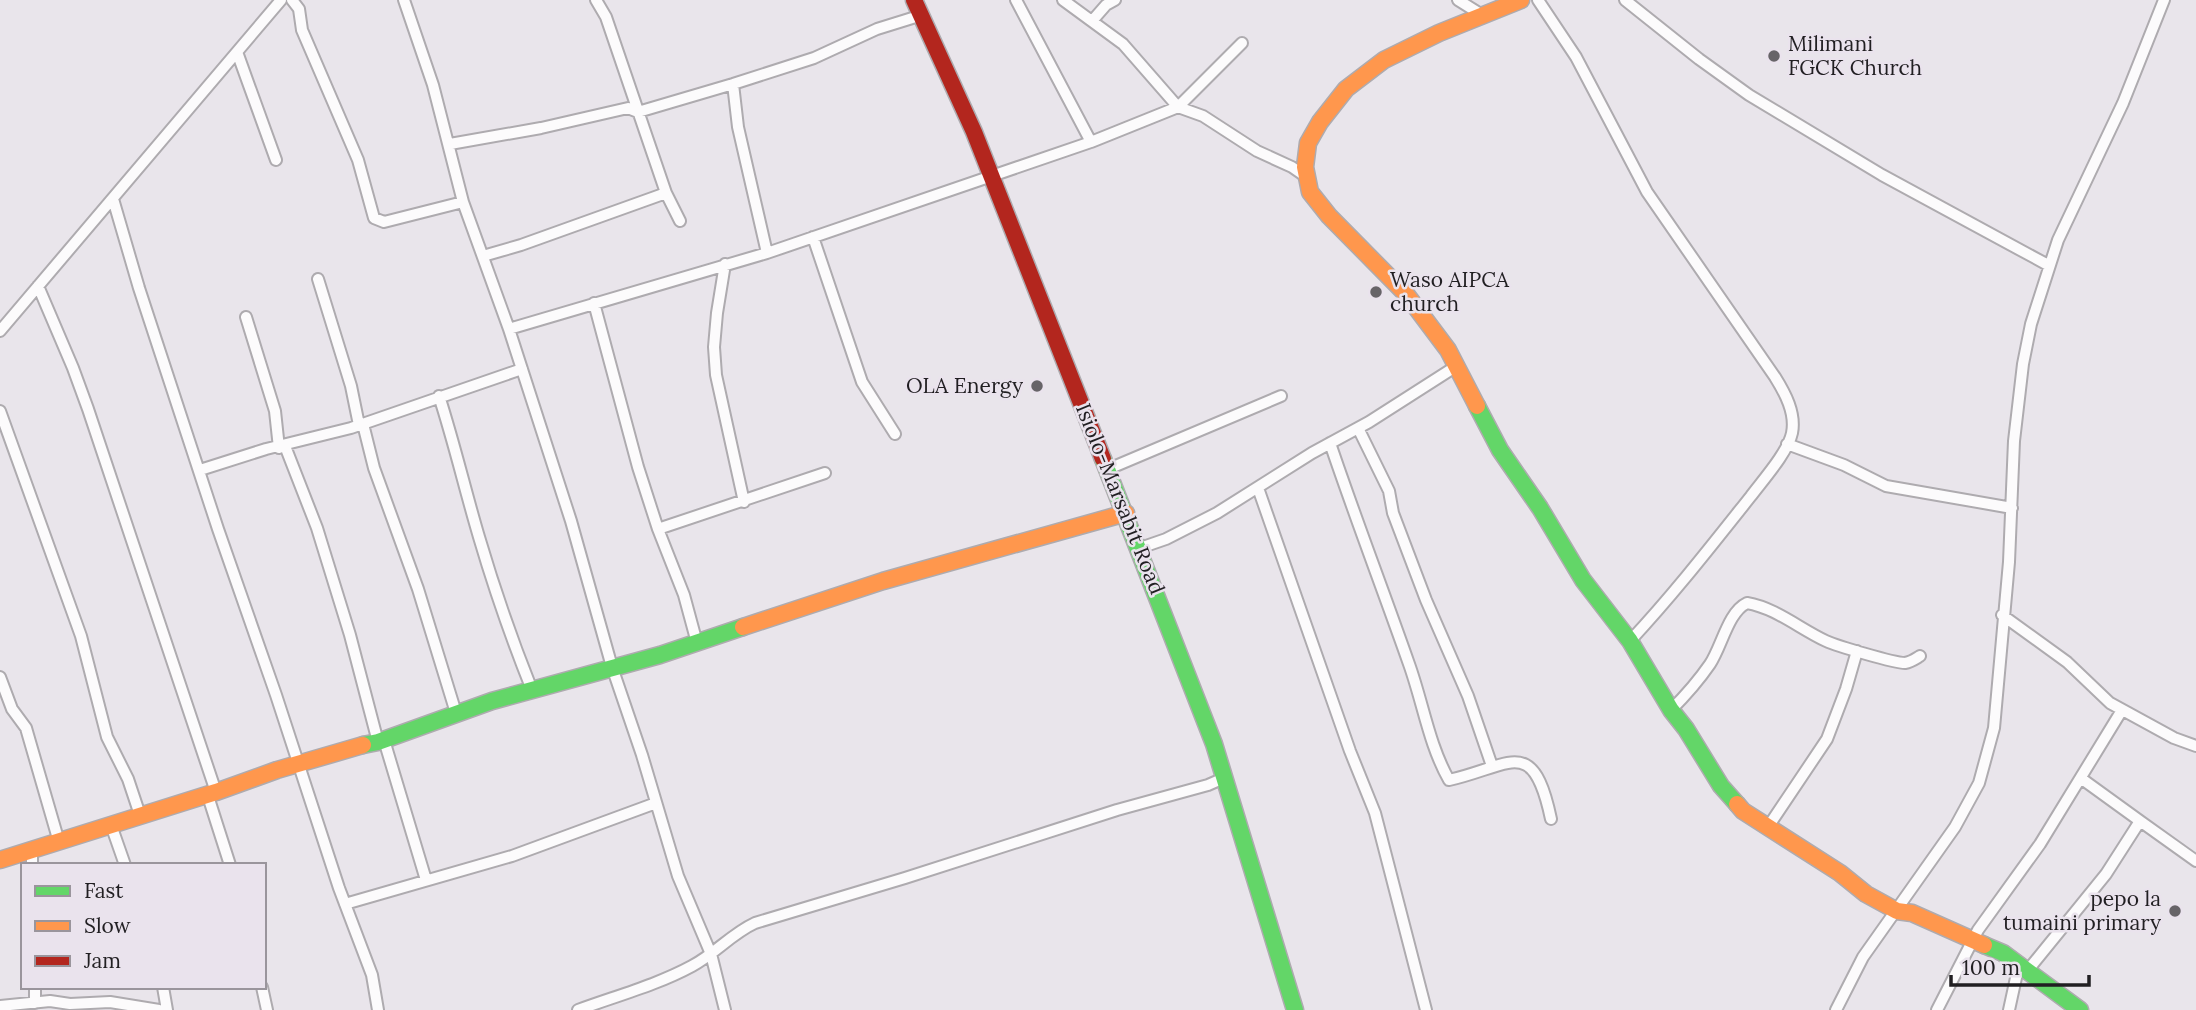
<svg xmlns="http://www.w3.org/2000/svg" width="2196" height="1010" font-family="Lora,serif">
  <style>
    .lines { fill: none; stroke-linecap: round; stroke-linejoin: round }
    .street-casing { stroke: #aeabaf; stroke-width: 14 }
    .fast-casing { stroke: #aeabaf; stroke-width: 19 }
    .slow-casing { stroke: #aeabaf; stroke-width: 19 }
    .jam-casing { stroke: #aeabaf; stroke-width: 19 }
    .street { stroke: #fcfbfc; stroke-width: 10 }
    .fast { stroke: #63d668; stroke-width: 16 }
    .slow { stroke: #ff974d; stroke-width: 16 }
    .jam { stroke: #b3261e; stroke-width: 16 }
    .poi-dot { fill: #676468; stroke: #eae3ed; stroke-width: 2.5 }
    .labels { text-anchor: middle; stroke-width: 5; stroke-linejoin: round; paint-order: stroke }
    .poi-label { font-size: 21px; fill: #211f22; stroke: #eae3ed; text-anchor: start }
    .street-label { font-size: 21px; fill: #211f22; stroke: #eae3ed }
  </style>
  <rect width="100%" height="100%" fill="#e9e5eb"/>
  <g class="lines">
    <!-- street casing -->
    <g class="street-casing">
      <path id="street" d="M292 0 299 9 302 30 358 160 374 218 384 222 463 202
        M404 0 433 85 463 202 509 329 571 521 612 667 642 755 678 876 711 954 725 1010
        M596 0 606 17 666 193 680 221
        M1016 0 1091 142
        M1063 0 1123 44 1178 107 1203 116 1257 151 1292 167 1305 176
        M1458 0 1482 15
        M1538 0 1576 57 1647 192 1775 377C1785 393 1796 413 1792 433 1788 452 1763 480 1751 496 1712 545 1673 595 1630 641
        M1625 0 1699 59 1749 95 1882 175 2048 265
        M1092 21 1106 5 1115 0
        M237 52 276 160
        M733 84 738 127 767 253
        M450 144 541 128 628 108 638 112 733 84 814 58 877 29 922 15
        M113 199 139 288 218 529 276 695 339 888 372 975 378 1010
        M813 237 862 382 895 434
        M483 256 521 245 666 193
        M725 264 717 313 714 347 716 375 744 502
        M318 279 351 386 359 425
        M38 286 73 368 88 409 216 792
        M594 303 638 467 658 529 684 595 697 643
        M246 317 275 411 279 448
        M509 329 767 253 1091 142 1178 107 1242 43
        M0 331 281 0
        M439 396C454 442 465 490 479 537 494 588 512 640 532 690
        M0 411 81 636 107 737 128 779 140 815
        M363 424 374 468 418 589 456 713
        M1358 428 1389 491 1393 513 1426 600 1468 696 1492 766
        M1330 443C1355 517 1383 590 1409 664 1423 703 1429 745 1449 780 1511 766 1533 734 1551 819
        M1787 444 1844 465 1886 486 2012 508
        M285 446 317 528 350 635 378 742
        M200 470 266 449 351 428 522 369
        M1106 470 1281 396
        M1258 488 1350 751 1375 813 1426 1010
        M658 529 825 473
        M1140 548 1166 539 1217 513 1312 453 1369 422 1455 367
        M2002 615 2067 662 2110 703 2174 738 2196 746
        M0 677 12 709 26 728 59 842
        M1671 710C1685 696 1699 680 1710 664 1722 646 1728 612 1747 603 1776 608 1800 629 1826 641 1837 646 1894 663 1905 663 1911 662 1915 659 1920 656
        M384 740 426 880
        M207 793 230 865
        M2140 821 2196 861
        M111 825 125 865
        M1768 827 1827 739 1846 689 1857 651
        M32 850V865
        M345 904 512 856 656 803
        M2028 970 2106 874 2140 821 2082 779
        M35 987V1003
        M163 987 167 1010
        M262 987 267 1010
        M0 1006 50 1001 70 1004 110 1002 159 1010
        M578 1010C616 996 657 985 692 966 715 954 731 934 755 923L905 878 1117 810 1208 785 1224 778
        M1836 1010 1863 957 1955 827 1979 783 1994 728 2009 562 2014 441 2023 364 2031 324 2058 240 2123 103 2164 0
        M1937 1010 1978 930 2040 844 2122 710
        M2009 1010 2019 964"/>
    </g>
    <!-- fast casing -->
    <g class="fast-casing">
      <path id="fast" d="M1477 406 1500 450 1540 508 1583 580 1630 641 1671 710 1686 729 1721 786 1737 804
        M1103 459 1214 744 1295 1010
        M363 745 378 742 492 701 660 655 743 627
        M1984 945 2003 953 2080 1010"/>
    </g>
    <!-- slow casing -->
    <g class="slow-casing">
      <path id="slow" d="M1477 406 1448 350 1406 294 1329 216 1310 192 1305 167 1308 143 1320 122 1346 89 1384 60 1439 33 1521 0
        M743 627 883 581 1126 513
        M1737 804 1743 811 1840 873 1866 894 1897 911 1912 913 1984 945
        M0 860 216 792 277 770 363 745"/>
    </g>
    <!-- jam casing -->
    <g class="jam-casing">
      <path id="jam" d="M914 0 974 132 1103 459"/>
    </g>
    <!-- street -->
    <use href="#street" class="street"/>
    <!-- fast -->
    <use href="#fast" class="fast"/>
    <!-- slow -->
    <use href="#slow" class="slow"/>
    <!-- jam -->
    <use href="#jam" class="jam"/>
  </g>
  <!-- markers -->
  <g class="poi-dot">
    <circle cx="1774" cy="56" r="7"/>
    <circle cx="1376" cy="292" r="7"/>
    <circle cx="1037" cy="386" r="7"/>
    <circle cx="2175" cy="911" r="7"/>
  </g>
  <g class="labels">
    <!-- poi labels -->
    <g class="poi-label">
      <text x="1788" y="51">Milimani<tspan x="1788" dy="24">FGCK Church</tspan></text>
      <text x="1390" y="287">Waso AIPCA<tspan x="1390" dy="24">church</tspan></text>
      <text x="1023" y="393" text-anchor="end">OLA Energy</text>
      <text x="2161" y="906" text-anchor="end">pepo la<tspan x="2161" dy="24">tumaini primary</tspan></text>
    </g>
    <!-- street labels -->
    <g class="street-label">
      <text transform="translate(1120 499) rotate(68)" y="7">Isiolo-Marsabit Road</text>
    </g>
  </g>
  <!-- legend -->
  <rect x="21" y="863" width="245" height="126" fill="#eae3ed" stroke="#9a959c" stroke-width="2"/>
  <rect x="35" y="886" width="35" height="10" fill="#63d668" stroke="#9a959c" stroke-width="2"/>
  <text x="84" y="898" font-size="21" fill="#211f22">Fast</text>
  <rect x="35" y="921" width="35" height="10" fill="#ff974d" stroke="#9a959c" stroke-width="2"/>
  <text x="84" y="933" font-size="21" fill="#211f22">Slow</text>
  <rect x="35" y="956" width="35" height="10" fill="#b3261e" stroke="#9a959c" stroke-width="2"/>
  <text x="84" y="968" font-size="21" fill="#211f22">Jam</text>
  <!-- scale -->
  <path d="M1951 975v10h138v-10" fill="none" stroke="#211f22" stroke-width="3.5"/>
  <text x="1962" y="975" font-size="21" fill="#211f22" stroke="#eae3ed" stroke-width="5" paint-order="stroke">100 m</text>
</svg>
